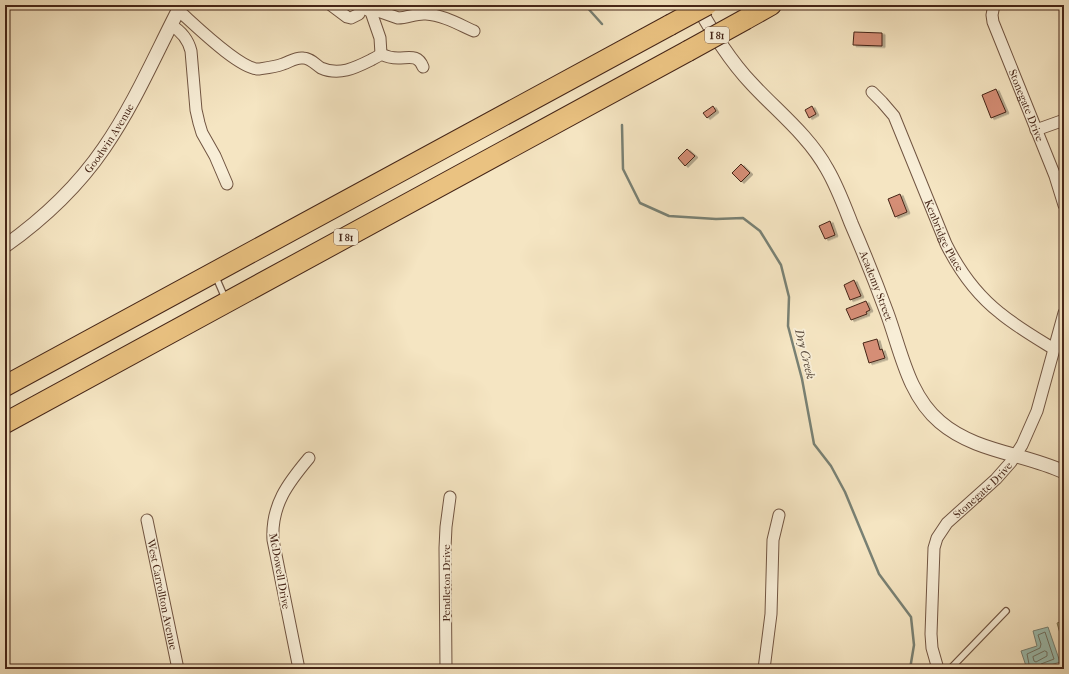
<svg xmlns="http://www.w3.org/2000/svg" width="1069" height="674" font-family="'IM FELL French Canon',serif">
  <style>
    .green { fill: #bec492; stroke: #827454 }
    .water { fill: #9cbfb2; stroke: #798174 }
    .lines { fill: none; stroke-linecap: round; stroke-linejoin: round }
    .shore { stroke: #707264; stroke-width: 1 }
    .stream { stroke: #798174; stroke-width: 2.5 }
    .building { fill: #d58e76; stroke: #452517; filter: url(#shadow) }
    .service-casing { stroke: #715542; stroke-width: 8 }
    .minor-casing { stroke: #715542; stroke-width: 13 }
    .tertiary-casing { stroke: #715542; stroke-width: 15 }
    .motorway-casing { stroke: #452517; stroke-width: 22 }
    .service { stroke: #f8eed7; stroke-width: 5.5 }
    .minor { stroke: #f8eed7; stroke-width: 11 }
    .tertiary { stroke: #f8eed7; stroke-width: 13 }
    .motorway { stroke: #eac281; stroke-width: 20 }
    .motorway-bridge-casing { stroke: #452517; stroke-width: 22; stroke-linecap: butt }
    .motorway-bridge { stroke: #eac281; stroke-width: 20 }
    .labels { text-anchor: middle; stroke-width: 3.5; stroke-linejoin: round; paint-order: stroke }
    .shield { fill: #f8eed7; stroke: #7b6151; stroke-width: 1 }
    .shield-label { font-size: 10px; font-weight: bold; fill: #452517 }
    .street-label { font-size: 11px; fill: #452517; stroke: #f8eed7 }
    .water-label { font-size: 12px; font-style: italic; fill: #5b4c3e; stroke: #f8eed7 }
  </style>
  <defs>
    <filter id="shadow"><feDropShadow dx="3" dy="1.5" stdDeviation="0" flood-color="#0004"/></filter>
  </defs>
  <rect width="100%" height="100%" fill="#f5e5c2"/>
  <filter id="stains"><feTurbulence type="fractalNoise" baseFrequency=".005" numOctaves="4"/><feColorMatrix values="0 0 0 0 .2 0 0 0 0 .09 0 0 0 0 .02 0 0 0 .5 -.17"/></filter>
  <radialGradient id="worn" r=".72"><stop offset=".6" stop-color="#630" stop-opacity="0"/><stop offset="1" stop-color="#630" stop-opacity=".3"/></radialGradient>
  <!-- green -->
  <path class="green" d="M1064 621V647L1057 623Z"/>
  <!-- water -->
  <path class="water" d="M1048 627 1060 662 1038 669H1027L1021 651 1037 646 1033 631Z"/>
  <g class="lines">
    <!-- shore -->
    <path class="shore" d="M1045 651 1047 652V656L1036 662 1034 661 1033 657Z
      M1030 669 1027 654 1040 648 1041 644 1038 635 1045 632 1054 659 1041 664 1039 669"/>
    <!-- stream -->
    <path class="stream" d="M585 5 602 24
      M589 9 595 5
      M622 125 623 169 640 203 669 216 716 219 743 218 760 231 781 265 789 297 788 326 802 379 814 444 831 466 845 492 879 574 911 617 914 645 910 669"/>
  </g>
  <!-- building -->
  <path class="building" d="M854 32 882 33V46L853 45Z
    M996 89 1006 112 991 118 982 95Z
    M713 106 716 111 707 118 703 113Z
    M812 106 816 114 809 118 805 110Z
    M687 149 695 156 685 166 678 158Z
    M741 164 750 173 741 182 732 173Z
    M900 194 907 212 895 217 888 199Z
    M830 221 835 235 825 239 819 226Z
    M854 280 861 296 850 300 844 285Z
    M866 301 870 310 866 312 867 314 851 320 846 309Z
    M877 339 880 350 882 349 885 358 869 363 863 343Z"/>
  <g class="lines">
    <!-- service casing -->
    <g class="service-casing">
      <path id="service" d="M215 275 225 298
        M950 669 1006 611"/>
    </g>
    <!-- minor casing -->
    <g class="minor-casing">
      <g id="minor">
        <path d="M331 5 347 17 351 18 359 14 361 6 371 12 380 38 381 54"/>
        <path d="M361 5 398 18C408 18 416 13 426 14 443 15 460 25 474 31"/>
        <path id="s1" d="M994 5 992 15 993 22 1055 176 1064 205"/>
        <path d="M178 10C193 23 240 70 259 69 266 68 275 67 283 64 290 62 295 57 303 58 310 58 315 64 321 68 339 76 355 68 371 60 374 58 378 57 381 54 387 57 392 58 398 58 409 58 418 54 423 67"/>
        <path d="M171 25C181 31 188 39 191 51L196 110 199 123 202 133 215 156 227 184"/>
        <path id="s2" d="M872 92 882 102 894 116 946 244C959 270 977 295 1000 313 1017 327 1036 338 1054 349"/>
        <path d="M1036 130 1064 120"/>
        <path id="s3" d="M147 520 178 669"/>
        <path d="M299 669 273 540C271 505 288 483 309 458"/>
        <path d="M446 669 445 548 446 527 450 497"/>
        <path d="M764 669 771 614 773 540 779 515"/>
        <path id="s4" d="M938 669 932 648 931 634 934 548 937 538 947 523 996 479 1011 462 1022 445 1037 411 1064 313"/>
      </g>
    </g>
    <!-- tertiary casing -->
    <g class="tertiary-casing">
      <g id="tertiary">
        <path id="s5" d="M697 5C713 33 730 61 752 84 777 111 809 136 827 169 837 186 844 205 851 223 864 253 876 283 887 313 901 351 908 395 940 422 975 452 1023 453 1064 472"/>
        <path id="s6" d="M5 246C43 219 78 186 104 148 135 103 156 53 181 5"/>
      </g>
    </g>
    <!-- motorway casing -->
    <g class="motorway-casing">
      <path id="motorway" d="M746 19 771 5
        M5 386 670 25
        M5 423 688 51"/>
    </g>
    <!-- service -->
    <use href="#service" class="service"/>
    <!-- minor -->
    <use href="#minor" class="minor"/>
    <!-- tertiary -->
    <use href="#tertiary" class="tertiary"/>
    <!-- motorway -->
    <use href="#motorway" class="motorway"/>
    <!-- motorway-bridge casing -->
    <g class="motorway-bridge-casing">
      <path id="motorway-bridge" d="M670 25 707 5
        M688 51 746 19"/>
    </g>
    <!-- motorway-bridge -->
    <use href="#motorway-bridge" class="motorway-bridge"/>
  </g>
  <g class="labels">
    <!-- shield labels -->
    <g class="shield">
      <rect x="705" y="27" width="24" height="16" rx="3"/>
      <rect x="334" y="229" width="24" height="16" rx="3"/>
    </g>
    <g class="shield-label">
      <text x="717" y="39">I 81</text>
      <text x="346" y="241">I 81</text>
    </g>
    <!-- street labels -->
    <g class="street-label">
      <text dy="4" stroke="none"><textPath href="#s1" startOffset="107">Stonegate Drive</textPath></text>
      <text dy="4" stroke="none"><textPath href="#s6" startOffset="151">Goodwin Avenue</textPath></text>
      <text dy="4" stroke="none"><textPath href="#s2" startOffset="162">Kenbridge Place</textPath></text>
      <text dy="4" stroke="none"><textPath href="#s5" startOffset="337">Academy Street</textPath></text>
      <text dy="4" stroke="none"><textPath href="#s4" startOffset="199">Stonegate Drive</textPath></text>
      <text transform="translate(280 571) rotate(80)" y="4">McDowell Drive</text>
      <text transform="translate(446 583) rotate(-90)" y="4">Pendleton Drive</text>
      <text dy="4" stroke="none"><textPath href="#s3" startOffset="76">West Carrollton Avenue</textPath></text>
    </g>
    <!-- water labels -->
    <g class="water-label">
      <text transform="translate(805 354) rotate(76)" y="4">Dry Creek</text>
    </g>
  </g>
  <!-- margin -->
  <rect width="1069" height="674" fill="none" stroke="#f5e5c2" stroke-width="20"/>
  <rect x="6" y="6" width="1057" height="662" fill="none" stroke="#452517" stroke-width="2"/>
  <rect x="10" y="10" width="1049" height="654" fill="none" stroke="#452517"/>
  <rect width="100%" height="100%" filter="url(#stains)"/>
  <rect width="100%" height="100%" fill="url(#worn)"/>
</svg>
